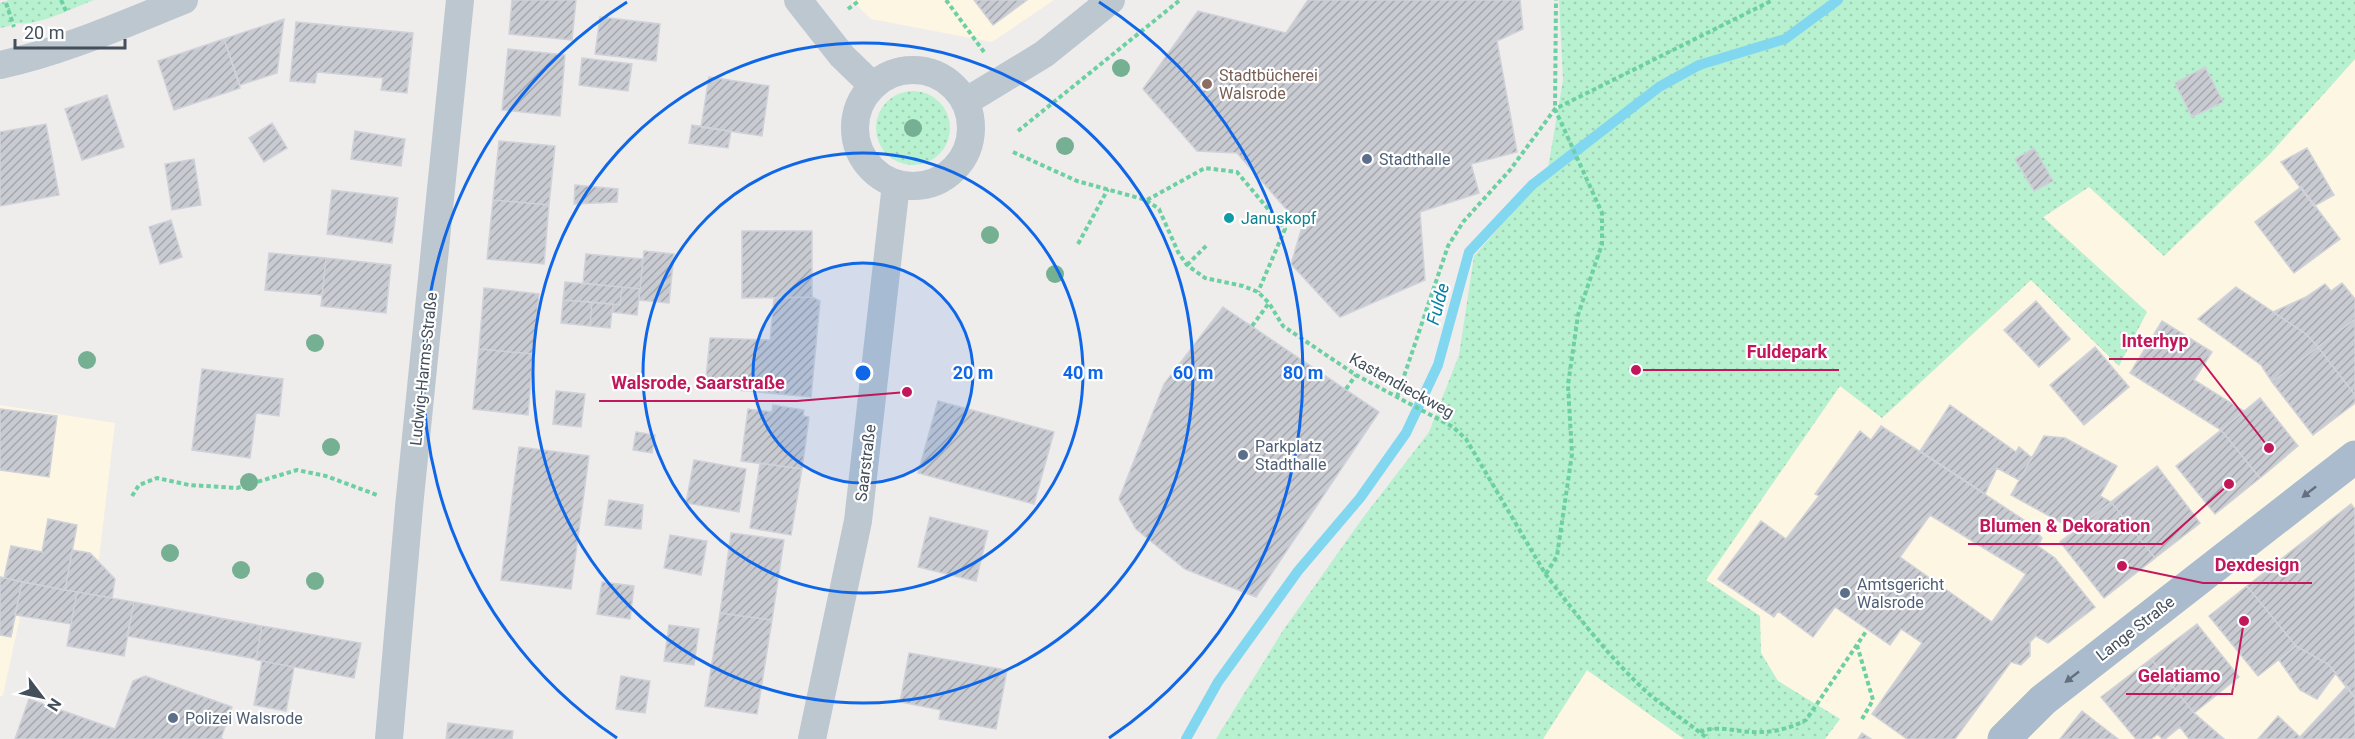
<svg xmlns="http://www.w3.org/2000/svg" width="2355" height="739" font-family="Roboto,sans-serif">
  <style>
    .commercial { fill: #fdf6e3 }
    .green { fill: url(#green-dots) }
    .lines { fill: none; stroke-linecap: round; stroke-linejoin: round }
    .stream { stroke: #81d6f0; stroke-width: 10 }
    .building { fill: url(#building-hatch); stroke: #d0d2d9; stroke-width: 1.5; fill-rule: evenodd }
    .path { stroke: #6dd0a2; stroke-width: 4; stroke-dasharray: 4.5 3; stroke-linecap: butt }
    .street { stroke: #bcc7d0; stroke-width: 28 }
    .primary { stroke: #aabbce; stroke-width: 33 }
    .tree { fill: #75b093 }
    .oneway { fill: #636f7e }
    .ring { fill: none; stroke: #0f67e7; stroke-width: 3 }
    .education-dot { fill: #8d6e63; stroke: #fff; stroke-width: 2 }
    .service-dot { fill: #5c6f8a; stroke: #fff; stroke-width: 2 }
    .culture-dot { fill: #0f9aa8; stroke: #fff; stroke-width: 2 }
    .labels { text-anchor: middle; stroke-width: 4.5; stroke-linejoin: round; paint-order: stroke }
    .education-label { font-size: 16px; fill: #785e54; stroke: #fff; text-anchor: start }
    .service-label { font-size: 16px; fill: #4e5e75; stroke: #fff; text-anchor: start }
    .culture-label { font-size: 16px; fill: #0d838f; stroke: #fff; text-anchor: start }
    .street-label { font-size: 16px; fill: #444f5b; stroke: #fff }
    .water-label { font-size: 18px; font-style: italic; fill: #0580a5; stroke: #fff }
    .centre { fill: #0f67e7; stroke: #fff; stroke-width: 3 }
    .ring-label { font-size: 18px; text-anchor: middle; font-weight: bold; fill: #0f67e7; stroke: #fff; stroke-width: 4.5; stroke-linejoin: round; paint-order: stroke }
    .leader { fill: none; stroke: #c2185b; stroke-width: 2 }
    .callout-dot { fill: #c2185b; stroke: #fff; stroke-width: 2 }
    .callout-label { font-size: 18px; text-anchor: middle; font-weight: bold; fill: #c2185b; stroke: #fff; stroke-width: 4.5; stroke-linejoin: round; paint-order: stroke }
  </style>
  <defs>
    <pattern id="green-dots" width="8" height="8" patternUnits="userSpaceOnUse" patternTransform="scale(1.5)"><rect width="8" height="8" fill="#b7f1cf"/><path d="M2 2h.1M6 6h.1" fill="none" stroke="#9fd0b4" stroke-width="1.8" stroke-linecap="round"/></pattern>
    <pattern id="building-hatch" width="6" height="6" patternUnits="userSpaceOnUse" patternTransform="scale(1.5)"><rect width="6" height="6" fill="#c9cbd2"/><path d="M-1 1l2-2M0 6l6-6M5 7l2-2" fill="none" stroke="#a5a7ad"/></pattern>
  </defs>
  <rect width="100%" height="100%" fill="#efecec"/>
  <!-- commercial -->
  <path class="commercial" d="M851 0H1054L992 42 871 19Z
    M2355 59V739H1825L1840 719 1778 681 1761 653 1759 616 1706 580 1840 385 1882 418 2031 280 2119 366 2147 312 2043 218 2089 187 2269 155Z
    M0 405 115 423 99 559 33 558 3 695 0 697Z
    M1587 670 1684 739H1543Z"/>
  <!-- green -->
  <path class="green" d="M9 0H94C70 9 38 27 13 23L9 26 0 28V3Z
    M1559 0H2355V59L2269 155 2164 256 2089 187 2043 217 2147 312 2119 366 2031 280 1882 418 1840 386 1706 580 1760 616 1761 653 1778 681 1840 719 1825 739H1684L1587 670 1543 739H1216L1282 632 1362 519 1429 432 1459 355 1474 256 1547 174 1563 80Z
    M876 128a37 37 0 1 1 74 0a37 37 0 1 1-74 0Z"/>
  <g class="lines">
    <!-- stream -->
    <path class="stream" d="M1186 739 1218 682 1298 571 1360 498 1406 433 1438 365 1469 252 1532 185 1659 87 1699 65 1785 39 1838 0"/>
  </g>
  <!-- building -->
  <path class="building" d="M512 0H576L572 40 509 34Z
    M974 0H1027L993 25Z
    M1308 0H1520L1523 29 1497 41 1517 152 1471 164 1479 193 1420 212 1425 280 1340 317 1291 264 1302 227 1237 153 1197 151 1143 89 1198 11 1286 33Z
    M600 17 660 24 656 61 595 54Z
    M284 19 277 73 240 85 224 39Z
    M296 22 413 33 407 93 381 90 383 78 317 72 315 83 290 81Z
    M224 39 240 88 174 110 158 61Z
    M508 49 565 55 560 116 502 110Z
    M582 58 632 64 628 91 579 85Z
    M2205 67 2223 102 2192 117 2175 83Z
    M709 77 769 86 762 136 701 127Z
    M107 95 124 147 82 160 65 109Z
    M272 123 287 148 264 162 249 138Z
    M46 124 59 195 0 206V132Z
    M692 125 731 131 728 148 689 143Z
    M355 131 405 139 401 166 351 159Z
    M499 141 555 146 549 205 493 200Z
    M2034 148 2053 181 2034 191 2015 159Z
    M2307 148 2334 195 2314 206 2281 162Z
    M194 159 201 205 172 210 165 164Z
    M575 185 618 189 617 202 574 204Z
    M2301 187 2340 239 2294 273 2255 222Z
    M332 190 398 198 392 243 327 234Z
    M493 200 549 205 544 264 487 259Z
    M171 220 182 257 160 264 149 227Z
    M742 231H812V297L742 298Z
    M644 251 674 254 669 303 639 300Z
    M269 253 326 258 322 295 265 290Z
    M586 254 643 259 640 289 583 283Z
    M326 258 391 265 386 313 321 306Z
    M565 282 622 287 620 305 563 300Z
    M2342 283 2355 299V319L2318 347 2306 334 2273 312 2306 297 2325 284 2331 291Z
    M622 287 640 289 637 315 612 312 613 304 620 305Z
    M2236 287 2306 334 2318 347 2272 382 2261 365 2198 319Z
    M484 288 539 294 533 354 479 349Z
    M812 297 820 301 811 397 705 387 710 338 770 340 774 298Z
    M563 300 592 302 590 326 561 323Z
    M2036 301 2070 339 2039 367 2004 330Z
    M592 302 613 304 610 328 590 326Z
    M1223 307 1379 412 1256 597 1185 569 1136 529 1119 499 1164 384Z
    M2355 319V395L2318 347Z
    M2162 321 2212 352 2194 380 2244 411 2221 430 2130 373Z
    M2095 347 2129 387 2084 425 2050 385Z
    M2318 347 2355 395V403L2313 435 2272 382Z
    M479 349 533 354 528 415 473 409Z
    M202 369 283 379 279 416 256 413 250 458 192 450Z
    M556 391 585 394 581 427 553 424Z
    M2260 398 2298 446 2260 478 2221 430Z
    M938 401 1054 432 1034 504 918 473Z
    M773 405 804 410 803 416 809 417 802 469 741 461 748 409 772 412Z
    M1950 405 2016 452 2019 447 2032 458 2019 480 1997 468 1985 494 1920 451Z
    M0 409 57 416 49 477 0 470Z
    M1881 426 2030 524 2042 538 2038 546 2055 558 2095 607 2048 643 2036 636 2030 642V656L2021 665 2011 662 1955 739H1907L1872 714 1922 643 1901 629 1890 645 1835 607 1813 637 1778 611 1774 617 1718 579 1761 521 1786 539 1819 496 1815 494 1860 431 1871 440ZM1930 515 2026 574 1992 622 1900 557Z
    M2221 430 2260 478 2215 514 2176 466Z
    M636 432 655 435 652 453 633 450Z
    M2044 436 2065 438 2117 466 2100 496 2111 502 2075 530 2011 495Z
    M519 447 589 456 571 589 501 580Z
    M694 460 746 469 739 512 686 503Z
    M760 463 802 469 791 535 750 528Z
    M2157 466 2200 523 2155 558 2111 502Z
    M609 500 643 505 641 529 605 525Z
    M2111 502 2155 558 2104 598 2060 542Z
    M2351 504 2355 509V698L2328 664 2296 646 2247 586Z
    M930 517 988 531 976 581 918 567Z
    M48 519 77 525 65 590 4 578 11 546 42 552Z
    M731 533 784 540 772 620 720 613Z
    M670 535 707 541 701 575 664 568Z
    M72 550 90 553 115 579 112 598 65 590Z
    M0 577 22 582 11 637 0 635Z
    M22 582 77 592 71 624 15 615Z
    M602 582 634 586 630 619 597 614Z
    M2247 586 2296 646 2258 676 2209 616Z
    M77 592 134 602 124 656 67 646Z
    M134 602 262 626 256 659 127 636Z
    M720 613 772 620 757 714 705 706Z
    M2197 624 2239 677 2194 713 2151 659Z
    M669 625 699 629 694 665 664 661Z
    M262 626 361 643 354 678 256 660Z
    M2296 646 2328 664 2336 673 2317 699 2300 690 2279 660Z
    M909 653 1007 670 996 729 939 719 941 710 900 702Z
    M2151 659 2194 713 2224 739H2189L2180 727 2165 739H2162L2158 734 2151 739H2136L2101 697Z
    M262 661 294 667 286 711 254 705Z
    M145 676 232 707 221 738 223 739H15L29 699 115 729 133 681Z
    M621 676 650 681 645 713 616 709Z
    M2347 686 2355 698V739H2302L2300 737Z
    M2082 711 2118 739H2060Z
    M2278 716 2300 737 2302 739H2258Z
    M448 723 513 731 512 739H446Z
    M1862 733 1871 739H1858Z"/>
  <g class="lines">
    <!-- path -->
    <path class="path" d="M61 0 66 11
      M946 0 984 52
      M6 3 14 27
      M848 9 860 0
      M1018 131 1180 0
      M1013 152 1077 181 1146 200 1159 209 1178 252 1187 265 1205 278 1243 286 1258 292 1269 303 1283 326 1356 375 1453 427 1466 439 1546 575C1575 613 1613 662 1649 694 1668 710 1689 723 1708 739
      M1147 200 1205 168 1237 172 1285 229 1258 292
      M1078 244 1108 189
      M1187 265 1207 245
      M1252 326 1269 303
      M1346 389 1356 375
      M1397 397 1448 246 1463 222 1510 170 1555 109 1773 0
      M132 496 139 485 157 478 189 485 237 488 297 470 326 476 377 495
      M1546 574 1557 556 1572 454 1568 385 1578 315 1602 244V213L1555 109 1556 0
      M1857 645 1873 700 1862 719
      M1700 732C1716 725 1734 731 1751 732 1771 733 1789 729 1806 720L1867 630"/>
    <!-- street -->
    <path class="street" d="M798 0 842 56 873 86
      M0 65C64 51 124 24 184 0
      M855 128a58 58 0 1 1 116 0a58 58 0 1 1-116 0Z
      M965 102 1044 54 1111 0
      M389 739 409 507 460 0
      M812 739 858 521 896 184"/>
    <!-- primary -->
    <path class="primary" d="M2004 739 2043 700 2355 457"/>
  </g>
  <!-- trees -->
  <g class="tree">
    <circle cx="1121" cy="68" r="9"/>
    <circle cx="913" cy="128" r="9"/>
    <circle cx="1065" cy="146" r="9"/>
    <circle cx="990" cy="235" r="9"/>
    <circle cx="1055" cy="274" r="9"/>
    <circle cx="315" cy="343" r="9"/>
    <circle cx="87" cy="360" r="9"/>
    <circle cx="331" cy="447" r="9"/>
    <circle cx="249" cy="482" r="9"/>
    <circle cx="170" cy="553" r="9"/>
    <circle cx="241" cy="570" r="9"/>
    <circle cx="315" cy="581" r="9"/>
  </g>
  <!-- one-way arrows -->
  <defs><path id="oneway-solid" d="M-6-.8H1V-3.2L6.5 0L1 3.2V.8H-6Z" transform="scale(1.5)"/></defs>
  <g class="oneway">
    <use href="#oneway-solid" transform="translate(2309 492) rotate(142)"/>
    <use href="#oneway-solid" transform="translate(2072 677) rotate(142)"/>
  </g>
  <!-- distance rings -->
  <circle cx="863" cy="373" r="110" fill="#0f67e7" fill-opacity=".12"/>
  <g class="ring">
    <circle cx="863" cy="373" r="110"/>
    <circle cx="863" cy="373" r="220"/>
    <circle cx="863" cy="373" r="330"/>
    <path d="M617 738A440 440 0 0 1 627 2M1099 2A440 440 0 0 1 1109 738"/>
  </g>
  <!-- markers -->
  <circle class="education-dot" cx="1207" cy="84" r="6"/>
  <g class="service-dot">
    <circle cx="1367" cy="159" r="6"/>
    <circle cx="1243" cy="455" r="6"/>
    <circle cx="1845" cy="593" r="6"/>
    <circle cx="173" cy="718" r="6"/>
  </g>
  <circle class="culture-dot" cx="1229" cy="218" r="6"/>
  <g class="labels">
    <!-- education labels -->
    <g class="education-label">
      <text x="1219" y="81">Stadtbücherei<tspan x="1219" dy="18">Walsrode</tspan></text>
    </g>
    <!-- service labels -->
    <g class="service-label">
      <text x="1379" y="165">Stadthalle</text>
      <text x="1255" y="452">Parkplatz<tspan x="1255" dy="18">Stadthalle</tspan></text>
      <text x="1857" y="590">Amtsgericht<tspan x="1857" dy="18">Walsrode</tspan></text>
      <text x="185" y="724">Polizei Walsrode</text>
    </g>
    <!-- culture labels -->
    <g class="culture-label">
      <text x="1241" y="224">Januskopf</text>
    </g>
    <!-- street labels -->
    <g class="street-label">
      <text transform="translate(423 369) rotate(-84)" y="6">Ludwig-Harms-Straße</text>
      <text transform="translate(1402 385) rotate(29)" y="6">Kastendieckweg</text>
      <text transform="translate(865 463) rotate(-83)" y="6">Saarstraße</text>
      <text transform="translate(2135 628) rotate(-38)" y="6">Lange Straße</text>
    </g>
    <!-- water labels -->
    <g class="water-label">
      <text transform="translate(1438 304) rotate(-75)" y="6">Fulde</text>
    </g>
  </g>
  <circle cx="863" cy="373" r="9" class="centre"/>
  <g class="ring-label">
    <text x="973" y="379">20 m</text>
    <text x="1083" y="379">40 m</text>
    <text x="1193" y="379">60 m</text>
    <text x="1303" y="379">80 m</text>
  </g>
  <!-- callouts -->
  <path class="leader" d="M2269 448L2200 359H2109M1636 370L1735 370H1839M907 392L797 401H599M2229 484L2162 544H1968M2122 566L2203 583H2312M2244 621L2232 694H2126"/>
  <g class="callout-dot">
    <circle cx="2269" cy="448" r="6"/>
    <circle cx="1636" cy="370" r="6"/>
    <circle cx="907" cy="392" r="6"/>
    <circle cx="2229" cy="484" r="6"/>
    <circle cx="2122" cy="566" r="6"/>
    <circle cx="2244" cy="621" r="6"/>
  </g>
  <g class="callout-label">
    <text x="2155" y="347">Interhyp</text>
    <text x="1787" y="358">Fuldepark</text>
    <text x="698" y="389">Walsrode, Saarstraße</text>
    <text x="2065" y="532">Blumen &amp; Dekoration</text>
    <text x="2257" y="571">Dexdesign</text>
    <text x="2179" y="682">Gelatiamo</text>
  </g>
  <!-- north arrow -->
  <g transform="translate(42 697) rotate(122)" stroke="#ffffff" stroke-width="4.5" paint-order="stroke">
  <path d="M0-4.5L10 22L0 15L-10 22Z" fill="#444f5b"/>
  <text y="-9" font-size="16" font-weight="bold" text-anchor="middle" fill="#444f5b">N</text>
  </g>
  <!-- scale -->
  <path d="M15 39v9h110v-9" fill="none" stroke="#444f5b" stroke-width="3"/>
  <text x="24" y="39" font-size="18" fill="#444f5b" stroke="#ffffff" stroke-width="4.5" paint-order="stroke">20 m</text>
</svg>
